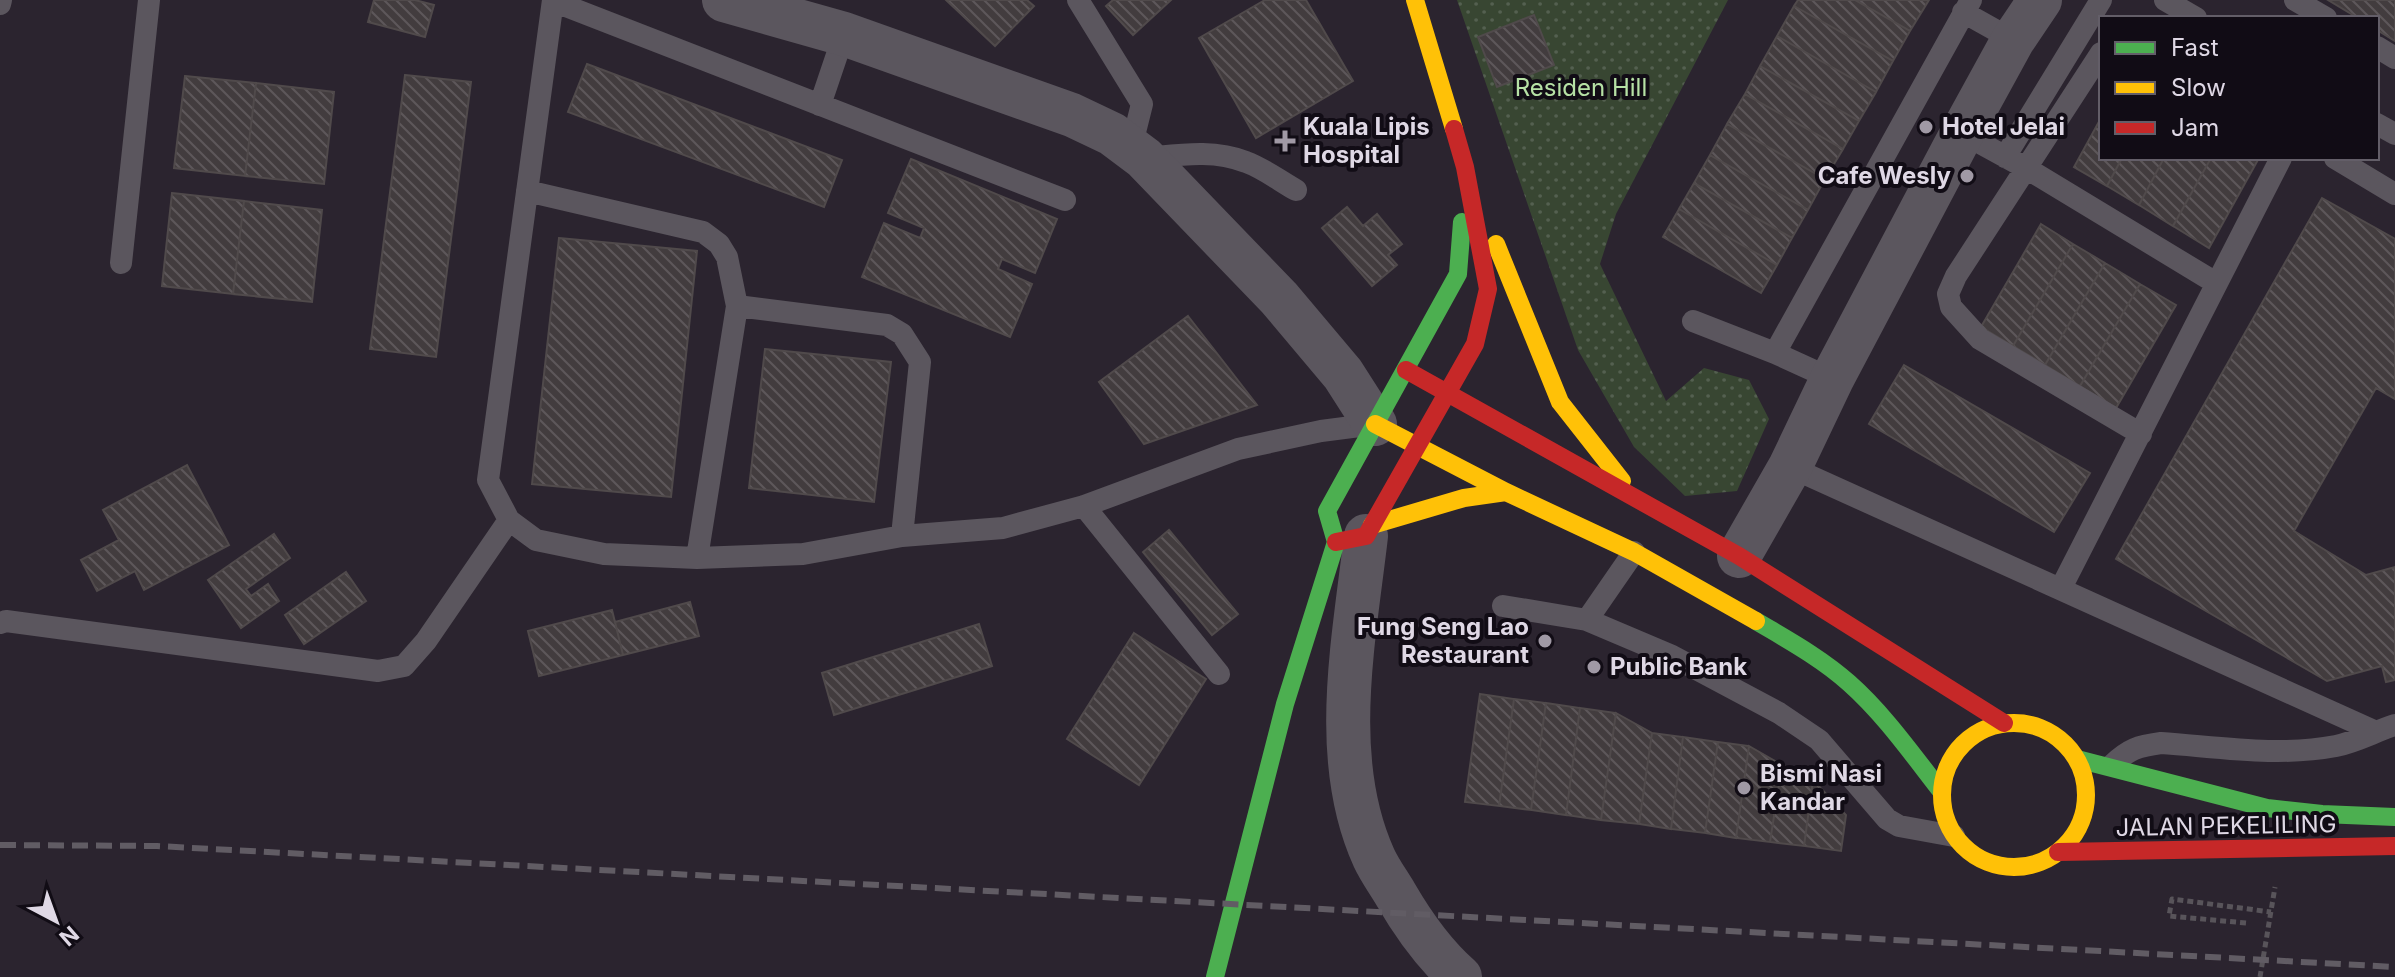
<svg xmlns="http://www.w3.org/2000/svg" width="2395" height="977" font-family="Inter,sans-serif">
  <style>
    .park { fill: url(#park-dots) }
    .building { fill: url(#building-back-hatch); stroke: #504a4b; stroke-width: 2 }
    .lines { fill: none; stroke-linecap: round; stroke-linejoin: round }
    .path { stroke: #58545a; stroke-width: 5; stroke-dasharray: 6 4; stroke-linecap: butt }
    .lane { stroke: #5b565e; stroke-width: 22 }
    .street { stroke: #5b565e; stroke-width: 44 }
    .fast { stroke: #4caf50; stroke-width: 18 }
    .slow { stroke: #ffc107; stroke-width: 18 }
    .jam { stroke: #c62828; stroke-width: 18 }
    .rail { stroke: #615c64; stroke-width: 6; stroke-dasharray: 16 8; stroke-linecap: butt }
    .poi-dot { fill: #a099a5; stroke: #110c15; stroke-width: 3 }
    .labels { text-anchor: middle; stroke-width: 8; stroke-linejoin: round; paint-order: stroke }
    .park-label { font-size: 24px; fill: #b6e1a5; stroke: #110c15 }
    .poi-label { font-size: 24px; font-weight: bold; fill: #dfd8e5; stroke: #110c15; text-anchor: start }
    .street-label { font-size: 24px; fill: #dfd8e5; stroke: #110c15 }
  </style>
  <defs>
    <pattern id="park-dots" width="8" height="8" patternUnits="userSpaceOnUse" patternTransform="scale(2)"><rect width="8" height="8" fill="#384632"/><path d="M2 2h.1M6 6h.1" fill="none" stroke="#546050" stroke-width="1.8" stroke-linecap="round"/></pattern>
    <pattern id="building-back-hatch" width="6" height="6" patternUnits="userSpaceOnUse" patternTransform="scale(2)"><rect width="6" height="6" fill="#423c3e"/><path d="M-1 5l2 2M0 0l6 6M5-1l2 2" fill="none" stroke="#5d575a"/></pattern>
  </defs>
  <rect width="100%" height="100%" fill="#2b242f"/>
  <!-- park -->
  <path class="park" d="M1457 0H1728L1616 214 1600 264 1666 401 1704 368 1749 380 1769 419 1737 491 1685 496 1634 447 1578 350Z"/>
  <!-- building -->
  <path class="building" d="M374 0H415L434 5 425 37 368 22Z
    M946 0H1027L1034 6 995 46Z
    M1113 0H1171L1133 35 1106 6Z
    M1265 0H1306L1353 81 1256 138 1199 38Z
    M1798 0H1855L1910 31 1893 61 1794 6Z
    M1855 0H1929L1910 31Z
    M2328 0H2395V41L2377 30V18H2358Z
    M1794 6 1893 61 1876 92 1777 36Z
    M1534 15 1554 65 1497 87 1478 37Z
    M1777 36 1876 92 1859 121 1760 66Z
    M587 64 842 160 824 207 568 112Z
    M1760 66 1859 121 1843 149 1745 94Z
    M405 75 471 82 436 357 370 349Z
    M185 76 256 83 245 176 174 168Z
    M256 83 334 92 324 184 245 176Z
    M1745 94 1843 149 1825 179 1727 124Z
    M2101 118V158H2122L2107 186 2074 167Z
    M1727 124 1825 179 1808 210 1710 155Z
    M1710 155 1808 210 1792 238 1694 183Z
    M2122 158H2164L2139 205 2107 186Z
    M2164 158H2211L2173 226 2139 205Z
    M2211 158H2259L2209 248 2173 226Z
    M911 159 1057 219 1035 273 1002 259 998 269 1032 284 1010 337 862 277 884 223 920 238 924 228 888 213Z
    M1694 183 1792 238 1777 265 1679 209Z
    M172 193 244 201 233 294 162 286Z
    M2322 198 2395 239V399L2376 388 2294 531 2366 575 2395 567V680L2386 682 2382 666 2327 681 2116 559Z
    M244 201 322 210 312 302 233 294Z
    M1347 207 1363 226 1377 214 1402 244 1388 255 1397 265 1372 286 1322 228Z
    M1679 209 1777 265 1761 293 1663 237Z
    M2041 224 2073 244 2013 346 1981 327Z
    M559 238 697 251 671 497 532 484Z
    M2073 244 2105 263 2045 365 2013 346Z
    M2105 263 2140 284 2080 386 2045 365Z
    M2140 284 2176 305 2116 408 2080 386Z
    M1188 316 1257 405 1144 444 1099 382Z
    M765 349 891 362 874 502 749 488Z
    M1904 365 2090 473 2054 532 1869 424Z
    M187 465 229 545 144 590 135 571 97 591 81 560 119 540 103 510Z
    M1169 530 1238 614 1212 635 1143 552Z
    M274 534 290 558 246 589 251 596 268 584 279 601 241 628 208 580Z
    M346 572 366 601 304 644 285 615Z
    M690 602 699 636 623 655 615 622Z
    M612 610 623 655 539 676 528 631Z
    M979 624 992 666 834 715 822 673Z
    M1134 633 1206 679 1139 785 1067 739Z
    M1480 694 1514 699 1499 806 1465 802Z
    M1514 699 1546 703 1531 810 1499 806Z
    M1546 703 1580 708 1566 815 1531 810Z
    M1580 708 1616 713 1601 820 1566 815Z
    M1616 713 1652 733 1639 824 1601 820Z
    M1652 733 1683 737 1671 829 1639 824Z
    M1683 737 1718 742 1705 833 1671 829Z
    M1718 742 1749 746 1736 838 1705 833Z
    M1749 746 1782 765 1770 842 1736 838Z
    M1782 765 1813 780 1804 846 1770 842Z
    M1813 780 1846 815 1841 851 1804 846Z"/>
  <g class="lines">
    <!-- path -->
    <path class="path" d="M2246 923 2169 916 2172 899 2271 912
      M2260 977 2275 887"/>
    <!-- lane -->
    <path class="lane" d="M553 0 488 480 509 520 536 540 604 554 697 558 803 554 902 536 1003 528 1084 506 1238 449 1321 431 1375 424
      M1078 0 1142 104 1131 148
      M2165 0 2196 18
      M2295 0 2326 18
      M553 1 1065 200
      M0 4 1 0
      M1963 12 2013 40
      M2377 47 2395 58
      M2101 53 1956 276 1948 294 1951 307 1980 339 2141 434
      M820 105 844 34
      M2377 124 2395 134
      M1962 133 2026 168 2216 283
      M2005 157 2101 0
      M1145 158C1179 155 1213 149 1246 162 1263 168 1280 181 1296 190
      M2335 158 2395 194
      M527 191 703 232 719 244 727 257 737 306 697 558
      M121 263 149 0
      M737 306 887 325 902 334 920 362 902 536
      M1693 321 1775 353
      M1832 379 1775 353 1971 0
      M1790 467 2374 731
      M1084 506 1219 674
      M2061 588 2281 158
      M1503 606 1587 620 1634 552
      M1587 620 1672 656 1779 713 1819 740 1887 819 1899 826 1954 836
      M0 623 6 621 378 671 404 666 426 641 509 520
      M2112 765C2129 749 2138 746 2161 743 2219 747 2279 757 2336 746 2356 742 2376 731 2395 725"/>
    <!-- street -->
    <path class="street" d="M724 0 844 34 1072 115 1112 134 1144 158 1279 298 1343 374 1375 424
      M1366 536C1354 640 1329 759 1374 858 1380 871 1389 883 1396 895 1414 926 1434 954 1460 977
      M1739 556 1790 467 1832 379 1962 133 2013 40 2040 0"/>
    <!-- fast -->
    <path class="fast" d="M1336 542 1327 511 1458 274 1462 222
      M1756 621C1788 640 1821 658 1849 683 1884 714 1912 754 1941 791
      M2077 759 2267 808 2322 814 2395 817
      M1215 977 1285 704 1336 542"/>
    <!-- slow -->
    <path class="slow" d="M1415 0 1454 129
      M1496 244 1560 402 1622 481
      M1375 424 1506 492 1634 552 1756 621
      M1372 525 1464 498 1506 492
      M1942 795a72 72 0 1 1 144 0a72 72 0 1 1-144 0Z"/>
    <!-- jam -->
    <path class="jam" d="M1406 370 1739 556 2004 723
      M1336 542 1366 536 1475 344 1488 289 1465 167 1454 129
      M2058 852 2395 846"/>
    <!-- rail -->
    <path class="rail" d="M0 845 157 846 2395 967"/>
  </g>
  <!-- markers -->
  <g class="poi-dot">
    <circle cx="1926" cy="127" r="8"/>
    <path d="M1281 129h8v8h8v8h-8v8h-8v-8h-8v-8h8z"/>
    <circle cx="1967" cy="176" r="8"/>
    <circle cx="1545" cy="641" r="8"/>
    <circle cx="1594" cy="667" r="8"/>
    <circle cx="1744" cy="788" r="8"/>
  </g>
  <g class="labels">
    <!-- park labels -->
    <g class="park-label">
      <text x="1581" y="96">Residen Hill</text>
    </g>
    <!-- poi labels -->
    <g class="poi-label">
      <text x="1303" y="135">Kuala Lipis<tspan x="1303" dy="28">Hospital</tspan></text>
      <text x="1942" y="135">Hotel Jelai</text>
      <text x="1951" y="184" text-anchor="end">Cafe Wesly</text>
      <text x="1529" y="635" text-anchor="end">Fung Seng Lao<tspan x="1529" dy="28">Restaurant</tspan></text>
      <text x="1610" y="675">Public Bank</text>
      <text x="1760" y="782">Bismi Nasi<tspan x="1760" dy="28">Kandar</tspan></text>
    </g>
    <!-- street labels -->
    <g class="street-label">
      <text transform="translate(2226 826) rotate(-1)" y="8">JALAN PEKELILING</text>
    </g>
  </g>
  <!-- legend -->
  <rect x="2099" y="16" width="280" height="144" fill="#110c15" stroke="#635e68" stroke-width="2"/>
  <rect x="2115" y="42" width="40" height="12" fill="#4caf50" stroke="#635e68" stroke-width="2"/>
  <text x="2171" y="56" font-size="24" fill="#dfd8e5">Fast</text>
  <rect x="2115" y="82" width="40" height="12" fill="#ffc107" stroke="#635e68" stroke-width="2"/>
  <text x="2171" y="96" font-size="24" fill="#dfd8e5">Slow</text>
  <rect x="2115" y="122" width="40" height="12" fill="#c62828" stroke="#635e68" stroke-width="2"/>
  <text x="2171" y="136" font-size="24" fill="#dfd8e5">Jam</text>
  <!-- north arrow -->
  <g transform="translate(56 921) rotate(139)" stroke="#110c15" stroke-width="6" paint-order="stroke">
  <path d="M0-6L14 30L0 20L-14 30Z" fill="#dfd8e5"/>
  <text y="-12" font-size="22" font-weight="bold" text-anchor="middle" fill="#dfd8e5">N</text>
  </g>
</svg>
